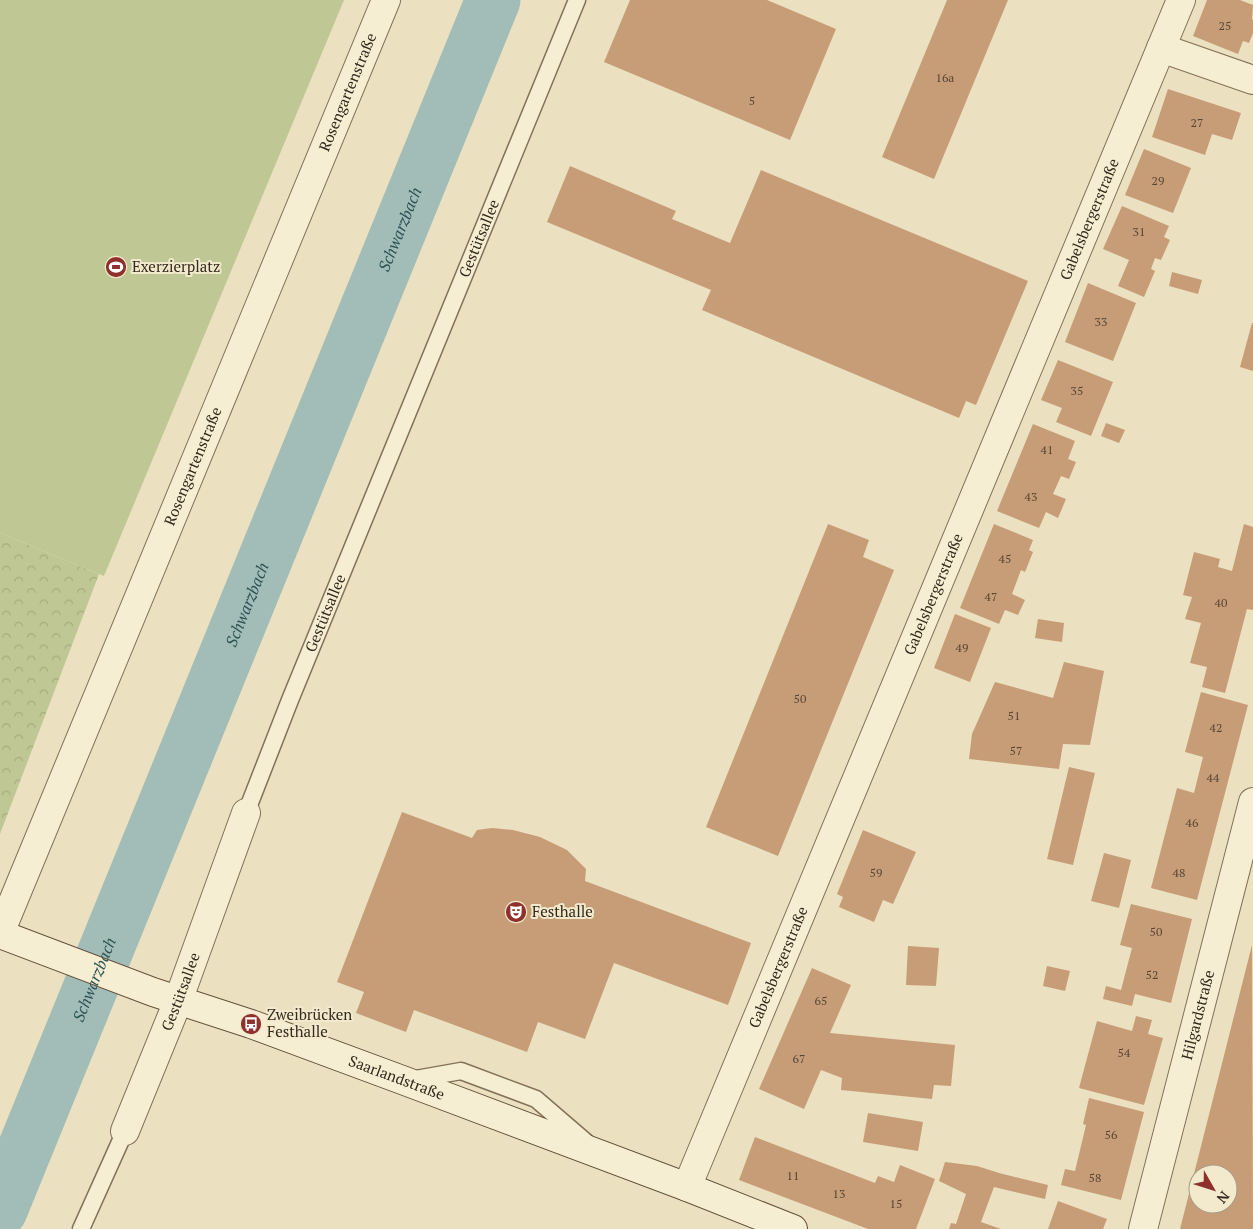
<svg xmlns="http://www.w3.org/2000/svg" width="1253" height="1229" font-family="'PT Serif',serif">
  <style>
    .park { fill: url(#park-crowns) }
    .pitch { fill: #bfc894 }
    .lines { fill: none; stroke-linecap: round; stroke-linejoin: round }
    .river { stroke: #a2bdb7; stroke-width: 55 }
    .building { fill: #c79d77; fill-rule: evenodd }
    .lane-casing { stroke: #837159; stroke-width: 19 }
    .street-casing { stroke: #837159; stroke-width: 30 }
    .secondary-casing { stroke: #64523c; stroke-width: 30 }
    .lane { stroke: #f6eed2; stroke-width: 16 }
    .street { stroke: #f6eed2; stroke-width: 28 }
    .secondary { stroke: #f6eed2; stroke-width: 28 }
    .labels { text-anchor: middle; stroke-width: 4; stroke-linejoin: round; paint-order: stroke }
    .number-label { font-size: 12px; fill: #584633 }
    .street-label { font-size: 15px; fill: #33291c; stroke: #f3eace }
    .poi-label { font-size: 15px; fill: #33291c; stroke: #f3eace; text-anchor: start }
    .water-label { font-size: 16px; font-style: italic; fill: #2c5252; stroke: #f3eace }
  </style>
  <defs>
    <pattern id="park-crowns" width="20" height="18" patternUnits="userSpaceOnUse" patternTransform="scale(1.25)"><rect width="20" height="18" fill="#bfc894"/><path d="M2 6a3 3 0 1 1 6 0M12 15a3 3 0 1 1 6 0" fill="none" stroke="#a5ac7f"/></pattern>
  </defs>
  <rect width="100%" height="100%" fill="#ebe0bf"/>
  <!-- park -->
  <path class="park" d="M0 533 99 574 0 834Z"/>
  <!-- pitch -->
  <path class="pitch" d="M0 0H344L104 576 0 533Z"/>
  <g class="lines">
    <!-- river -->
    <path class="river" id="s1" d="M0 1210 493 0"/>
  </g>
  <!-- building -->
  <path class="building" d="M630 0H767L836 29 790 140 604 62Z
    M947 0H1008L934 179 882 157Z
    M1207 0H1240L1253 5 1252 19 1253 20V33L1249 43 1243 41 1238 54 1193 36Z
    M1168 89 1241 113 1232 140 1212 134 1205 155 1152 137Z
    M1144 149 1191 168 1173 213 1125 195Z
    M570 166 676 211 672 219 730 243 761 170 1028 281 976 405 966 401 959 418 702 310 711 290 547 222Z
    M1122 206 1169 226 1164 237 1170 240 1161 260 1155 258 1151 269 1155 271 1144 297 1118 286 1129 260 1103 249Z
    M1172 272 1202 280 1198 294 1169 286Z
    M1088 283 1136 303 1113 361 1065 342Z
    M1252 323H1253V371L1240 367Z
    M1058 360 1113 382 1091 436 1056 422 1062 408 1041 400Z
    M1106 423 1125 430 1119 443 1101 436Z
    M1033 424 1075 441 1068 459 1076 462 1069 479 1061 476 1053 494 1066 499 1058 518 1046 512 1039 528 997 511Z
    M828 524 869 540 863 557 894 570 778 856 706 827Z
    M994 524 1033 540 1029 550 1033 552 1025 572 1021 570 1012 594 1025 600 1018 615 1005 610 999 624 960 608Z
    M1244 524 1253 527V610L1247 609 1225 693 1202 687 1207 667 1190 663 1201 623 1185 619 1192 597 1183 595 1194 552 1220 559 1218 567 1232 571Z
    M955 614 991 628 970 682 934 668Z
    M1038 619 1064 623 1062 642 1035 638Z
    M1064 662 1104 671 1090 745 1063 744 1059 769 969 759 972 734 995 682 1053 698Z
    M1201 692 1248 705 1197 900 1151 888 1177 788 1194 793 1203 757 1185 752Z
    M1069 767 1095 773 1073 865 1047 859Z
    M402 812 472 838 477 830 492 828 513 830 540 837 567 850 586 869 585 881 751 943 728 1005 614 963 585 1039 538 1022 527 1052 414 1010 406 1032 356 1013 364 992 337 982Z
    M863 830 916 852 893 904 883 900 874 922 839 907 843 897 837 894Z
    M1104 853 1131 860 1119 908 1091 901Z
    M1131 904 1192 919 1171 1003 1135 994 1132 1006 1103 999 1106 986 1121 990 1132 948 1120 945Z
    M1252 945 1253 1229H1180ZM1198 1174H1228V1204H1198Z
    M908 946 939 948 936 986 906 985Z
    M1047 966 1070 971 1065 991 1043 986Z
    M812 968 851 985 830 1033 955 1045 951 1086 934 1085 932 1099 841 1090 842 1078 821 1070 804 1109 759 1089Z
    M1136 1016 1152 1020 1148 1034 1163 1038 1144 1105 1079 1088 1097 1021 1132 1031Z
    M1089 1098 1144 1112 1121 1200 1061 1185 1065 1169 1075 1171 1086 1125 1083 1124Z
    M868 1113 923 1122 918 1151 863 1142Z
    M755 1137 875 1183 878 1176 894 1182 900 1165 935 1179 916 1229H868L739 1180Z
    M945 1162 977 1166 999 1173 1048 1185 1045 1199 994 1187 981 1222 1001 1229H949L951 1223 956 1224 966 1194 939 1181Z
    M1058 1201 1107 1219 1103 1229H1048Z"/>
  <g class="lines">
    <!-- lane casing -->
    <g class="lane-casing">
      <g id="lane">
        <path id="s2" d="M246 813 290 700 577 0"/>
        <path d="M410 1080 461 1071 536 1099 586 1142"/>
        <path d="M81 1229 125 1131"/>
      </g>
    </g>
    <!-- street casing -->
    <g class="street-casing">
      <g id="street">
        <path d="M1161 48 1253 80"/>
        <path id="s3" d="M0 933 386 0"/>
        <path id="s4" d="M125 1131 178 1001 246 813"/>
        <path id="s5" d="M687 1187 1181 0"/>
        <path id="s6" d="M1143 1229 1253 802"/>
      </g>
    </g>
    <!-- secondary casing -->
    <g class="secondary-casing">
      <g id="secondary">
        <path id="s7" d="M0 934 153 992 251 1024 405 1081 687 1187 793 1229"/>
      </g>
    </g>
    <!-- lane -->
    <use href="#lane" class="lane"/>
    <!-- street -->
    <use href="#street" class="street"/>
    <!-- secondary -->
    <use href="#secondary" class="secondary"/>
  </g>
  <!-- icons -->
  <defs>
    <g id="stadium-disc" transform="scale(1.125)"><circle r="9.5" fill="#8e312c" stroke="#f3eace"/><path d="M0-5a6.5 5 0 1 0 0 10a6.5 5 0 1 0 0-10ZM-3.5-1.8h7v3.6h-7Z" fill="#fff"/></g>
    <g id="theatre-disc" transform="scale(1.125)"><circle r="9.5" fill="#8e312c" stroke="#f3eace"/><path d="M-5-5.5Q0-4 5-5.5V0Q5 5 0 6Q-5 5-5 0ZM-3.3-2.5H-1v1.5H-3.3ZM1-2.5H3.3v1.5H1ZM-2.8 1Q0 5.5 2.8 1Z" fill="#fff"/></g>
    <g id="bus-disc" transform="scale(1.125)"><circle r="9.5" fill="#8e312c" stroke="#f3eace"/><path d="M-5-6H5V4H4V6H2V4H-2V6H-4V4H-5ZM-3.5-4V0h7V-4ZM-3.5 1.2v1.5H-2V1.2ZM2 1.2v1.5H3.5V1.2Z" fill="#fff"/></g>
  </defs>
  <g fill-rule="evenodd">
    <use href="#stadium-disc" x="116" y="267"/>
    <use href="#theatre-disc" x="516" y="912"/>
    <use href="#bus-disc" x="251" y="1024"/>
  </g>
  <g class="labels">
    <!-- number labels -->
    <g class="number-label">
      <text x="1225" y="30">25</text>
      <text x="945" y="82">16a</text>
      <text x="752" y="105">5</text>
      <text x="1197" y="127">27</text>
      <text x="1158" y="185">29</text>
      <text x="1139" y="236">31</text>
      <text x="1101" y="326">33</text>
      <text x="1077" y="395">35</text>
      <text x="1047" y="454">41</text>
      <text x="1031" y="501">43</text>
      <text x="1005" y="563">45</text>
      <text x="991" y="601">47</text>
      <text x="1221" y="607">40</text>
      <text x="962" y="652">49</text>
      <text x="800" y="703">50</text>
      <text x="1014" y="720">51</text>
      <text x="1216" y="732">42</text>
      <text x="1016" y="755">57</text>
      <text x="1213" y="782">44</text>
      <text x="1192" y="827">46</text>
      <text x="876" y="877">59</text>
      <text x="1179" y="877">48</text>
      <text x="1156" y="936">50</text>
      <text x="1152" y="979">52</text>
      <text x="821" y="1005">65</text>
      <text x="1124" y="1057">54</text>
      <text x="799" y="1063">67</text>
      <text x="1111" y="1139">56</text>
      <text x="793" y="1180">11</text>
      <text x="1095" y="1182">58</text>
      <text x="839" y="1198">13</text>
      <text x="896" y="1208">15</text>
    </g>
    <!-- street labels -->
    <g class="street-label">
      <text dy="5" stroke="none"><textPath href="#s3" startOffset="910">Rosengartenstraße</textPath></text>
      <text dy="5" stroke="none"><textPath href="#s5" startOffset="1048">Gabelsbergerstraße</textPath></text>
      <text dy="5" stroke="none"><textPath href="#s2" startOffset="620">Gestütsallee</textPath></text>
      <text dy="5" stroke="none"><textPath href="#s3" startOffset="505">Rosengartenstraße</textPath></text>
      <text dy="5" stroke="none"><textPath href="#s5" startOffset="642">Gabelsbergerstraße</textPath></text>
      <text dy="5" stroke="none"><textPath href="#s2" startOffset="215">Gestütsallee</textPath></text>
      <text dy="5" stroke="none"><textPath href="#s5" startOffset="238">Gabelsbergerstraße</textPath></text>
      <text dy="5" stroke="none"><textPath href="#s4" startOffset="150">Gestütsallee</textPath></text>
      <text dy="5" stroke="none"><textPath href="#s6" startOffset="221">Hilgardstraße</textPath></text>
      <text dy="5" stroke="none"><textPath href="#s7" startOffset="422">Saarlandstraße</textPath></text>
    </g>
    <!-- poi labels -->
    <g class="poi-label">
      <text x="132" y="272">Exerzierplatz</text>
      <text x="532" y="917">Festhalle</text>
      <text x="267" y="1020">Zweibrücken<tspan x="267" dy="17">Festhalle</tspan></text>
    </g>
    <!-- water labels -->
    <g class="water-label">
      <text dy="6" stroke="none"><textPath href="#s1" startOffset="1059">Schwarzbach</textPath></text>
      <text dy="6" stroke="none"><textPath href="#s1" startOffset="654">Schwarzbach</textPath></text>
      <text dy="6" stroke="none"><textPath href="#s1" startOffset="249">Schwarzbach</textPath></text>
    </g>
  </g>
  <!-- north arrow -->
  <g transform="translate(1213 1189) rotate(129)"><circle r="24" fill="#f3eace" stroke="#a69d87"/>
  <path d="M0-4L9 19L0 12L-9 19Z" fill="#8e312c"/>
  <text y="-8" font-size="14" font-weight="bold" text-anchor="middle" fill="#33291c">N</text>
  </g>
</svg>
